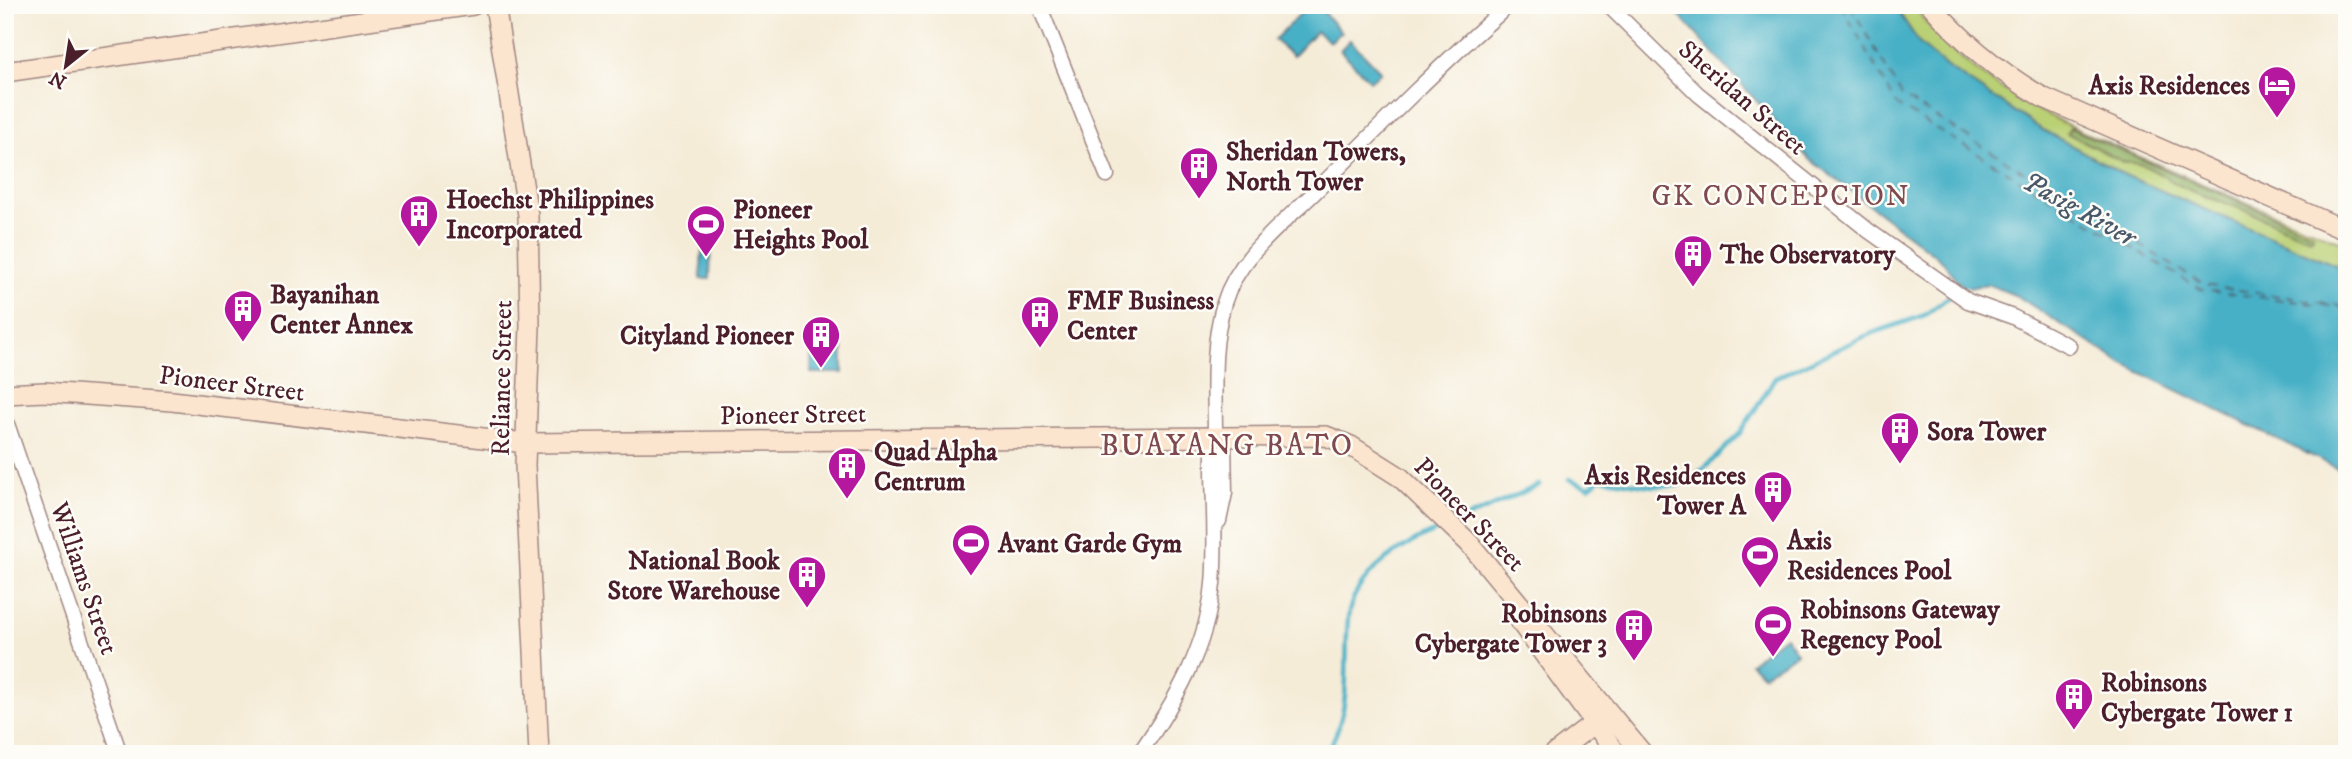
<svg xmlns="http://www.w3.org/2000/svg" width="2352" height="759" font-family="'IM FELL DW Pica',serif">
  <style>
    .green { fill: #bad074; stroke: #827850; stroke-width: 2 }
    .forest { fill: #93b266; stroke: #6e6848; stroke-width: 2 }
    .water { fill: #47b0c6; stroke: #486878; stroke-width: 2 }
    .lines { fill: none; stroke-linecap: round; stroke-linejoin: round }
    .stream { stroke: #47b0c6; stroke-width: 4.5 }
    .ferry { stroke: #495969; stroke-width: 2; stroke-dasharray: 9 7; stroke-linecap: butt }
    .street-casing { stroke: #a08682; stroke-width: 17 }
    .secondary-casing { stroke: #a08682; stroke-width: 22 }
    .street { stroke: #fff; stroke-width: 14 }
    .secondary { stroke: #fce5cf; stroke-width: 19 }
    .labels { text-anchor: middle; stroke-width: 5; stroke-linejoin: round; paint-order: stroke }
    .poi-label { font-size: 26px; font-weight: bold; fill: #4a1f2b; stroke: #fdfcf7; text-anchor: start }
    .street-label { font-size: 26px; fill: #4a1f2b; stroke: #fdfcf7 }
    .neighbourhood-label { font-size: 28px; letter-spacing: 2px; fill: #7f4a4f; stroke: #fdfcf7 }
    .water-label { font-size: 28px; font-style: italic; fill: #495969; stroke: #fdfcf7 }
    .quarter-label { font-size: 30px; letter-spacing: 2px; fill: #7f4a4f; stroke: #fdfcf7 }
  </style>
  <rect width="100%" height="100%" fill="#fdfcf7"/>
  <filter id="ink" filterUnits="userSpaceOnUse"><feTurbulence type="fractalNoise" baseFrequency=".0143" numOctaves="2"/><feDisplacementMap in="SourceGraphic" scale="14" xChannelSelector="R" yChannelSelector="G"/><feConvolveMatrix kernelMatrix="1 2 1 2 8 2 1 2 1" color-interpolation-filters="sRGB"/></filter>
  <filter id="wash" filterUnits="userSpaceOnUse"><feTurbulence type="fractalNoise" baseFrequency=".00686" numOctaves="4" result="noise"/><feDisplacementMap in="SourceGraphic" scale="28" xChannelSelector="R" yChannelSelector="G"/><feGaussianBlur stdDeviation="1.57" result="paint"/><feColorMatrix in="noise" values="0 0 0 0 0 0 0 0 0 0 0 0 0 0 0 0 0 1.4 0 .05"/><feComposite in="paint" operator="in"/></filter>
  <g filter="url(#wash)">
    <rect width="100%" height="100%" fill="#f5ecd8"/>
    <!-- green -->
    <path class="green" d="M1894 5H1913C1971 87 2061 123 2150 161 2215 190 2281 217 2347 244V270L2127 176 2041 129 1947 67 1920 44Z"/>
    <!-- forest -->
    <path class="forest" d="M2070 128 2313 234 2311 238C2291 233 2275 223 2256 215 2233 204 2208 199 2185 188 2165 180 2148 161 2125 163L2067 133Z"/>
    <!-- water -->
    <path class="water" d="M1309 5H1317L1341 32 1330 42 1316 31 1293 56 1274 40Z
      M1670 5H1894L1920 44 1947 67 2041 129 2127 176 2347 270V473L2123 364 2017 296 1987 284 1970 288 1957 282 1944 262 1808 158Z
      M1350 40 1381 72 1370 81 1340 50Z
      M703 237H711L710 279H700Z
      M811 347H843V373H811Z
      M1785 636 1797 653 1763 675 1750 663Z"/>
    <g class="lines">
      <!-- stream -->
      <path class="stream" d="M1569 479 1589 487 1601 478 1651 486H1677L1705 468 1740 433 1775 378 1870 334 1925 315 1968 282
        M1456 523 1539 485
        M1326 754C1354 707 1343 670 1348 619 1352 573 1407 542 1445 527"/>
      <!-- ferry -->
      <path class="ferry" d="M1841 5 1897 105 2202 290 2347 308
        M1850 5 1902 96 2204 285 2347 306"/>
    </g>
  </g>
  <g filter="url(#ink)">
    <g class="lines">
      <!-- street casing -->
      <g class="street-casing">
        <path id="street" d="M1039 5 1107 175
          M1608 5 1698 94 1869 231 1968 301 2013 317 2069 346
          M5 418 120 754
          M1215 435C1215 391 1211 347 1224 303 1238 255 1288 220 1321 186 1382 124 1443 62 1509 5
          M1219 521 1225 493 1224 442 1230 436
          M1139 754C1175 702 1207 648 1213 584 1217 538 1212 491 1213 445L1204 435"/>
      </g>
      <!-- secondary casing -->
      <g class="secondary-casing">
        <path id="secondary" d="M495 5 528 215 530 326 525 465 539 754
          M1931 5C1963 43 2000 72 2042 97L2347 231
          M5 72 473 5
          M5 394 44 392 172 401 525 443 1326 436 1351 446 1400 477 1469 543 1643 754
          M1518 605 1521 623 1617 754
          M1554 754 1593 724"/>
      </g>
      <!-- street -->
      <use href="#street" class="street"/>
      <!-- secondary -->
      <use href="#secondary" class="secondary"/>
    </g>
  </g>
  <!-- icons -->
  <defs>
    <g id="hotel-pin" transform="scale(2.0125)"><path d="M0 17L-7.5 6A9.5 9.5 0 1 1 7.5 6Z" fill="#b5179e" stroke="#fdfcf7"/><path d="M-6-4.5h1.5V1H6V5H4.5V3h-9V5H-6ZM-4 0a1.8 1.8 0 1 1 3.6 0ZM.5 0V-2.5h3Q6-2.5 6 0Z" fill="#fff"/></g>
    <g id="building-pin" transform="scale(2.0125)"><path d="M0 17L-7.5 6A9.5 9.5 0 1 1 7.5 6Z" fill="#b5179e" stroke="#fdfcf7"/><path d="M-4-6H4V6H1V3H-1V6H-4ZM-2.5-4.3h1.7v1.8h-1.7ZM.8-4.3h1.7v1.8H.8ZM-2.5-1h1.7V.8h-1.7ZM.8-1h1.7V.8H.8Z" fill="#fff"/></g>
    <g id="stadium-pin" transform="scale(2.0125)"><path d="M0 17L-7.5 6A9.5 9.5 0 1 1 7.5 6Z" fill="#b5179e" stroke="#fdfcf7"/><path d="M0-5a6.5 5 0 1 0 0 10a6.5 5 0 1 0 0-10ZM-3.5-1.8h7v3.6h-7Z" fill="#fff"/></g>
  </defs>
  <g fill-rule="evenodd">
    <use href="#hotel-pin" x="2277" y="85"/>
    <use href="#building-pin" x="1199" y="166"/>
    <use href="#building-pin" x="419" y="214"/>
    <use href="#stadium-pin" x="706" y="224"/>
    <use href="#building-pin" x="1693" y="254"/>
    <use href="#building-pin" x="243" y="309"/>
    <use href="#building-pin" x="1040" y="315"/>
    <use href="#building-pin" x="821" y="335"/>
    <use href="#building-pin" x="1900" y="431"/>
    <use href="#building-pin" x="847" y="466"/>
    <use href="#building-pin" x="1773" y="490"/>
    <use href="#stadium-pin" x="971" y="543"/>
    <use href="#stadium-pin" x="1760" y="555"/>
    <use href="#building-pin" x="807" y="575"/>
    <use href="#stadium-pin" x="1773" y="624"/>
    <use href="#building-pin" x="1634" y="628"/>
    <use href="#building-pin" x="2074" y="697"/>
  </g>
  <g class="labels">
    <!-- poi labels -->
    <g class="poi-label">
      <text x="2250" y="94" text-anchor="end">Axis Residences</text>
      <text x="1226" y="160">Sheridan Towers,<tspan x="1226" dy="30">North Tower</tspan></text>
      <text x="446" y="208">Hoechst Philippines<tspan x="446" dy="30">Incorporated</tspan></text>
      <text x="733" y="218">Pioneer<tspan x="733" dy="30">Heights Pool</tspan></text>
      <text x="1720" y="263">The Observatory</text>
      <text x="270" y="303">Bayanihan<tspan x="270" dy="30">Center Annex</tspan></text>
      <text x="1067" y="309">FMF Business<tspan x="1067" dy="30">Center</tspan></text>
      <text x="794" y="344" text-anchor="end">Cityland Pioneer</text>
      <text x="1927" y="440">Sora Tower</text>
      <text x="874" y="460">Quad Alpha<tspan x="874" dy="30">Centrum</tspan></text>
      <text x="1746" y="484" text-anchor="end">Axis Residences<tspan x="1746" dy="30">Tower A</tspan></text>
      <text x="1787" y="549">Axis<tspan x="1787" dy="30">Residences Pool</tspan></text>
      <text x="998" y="552">Avant Garde Gym</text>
      <text x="780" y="569" text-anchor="end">National Book<tspan x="780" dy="30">Store Warehouse</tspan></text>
      <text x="1800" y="618">Robinsons Gateway<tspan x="1800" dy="30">Regency Pool</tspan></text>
      <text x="1607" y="622" text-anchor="end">Robinsons<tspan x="1607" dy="30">Cybergate Tower 3</tspan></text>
      <text x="2101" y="691">Robinsons<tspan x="2101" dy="30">Cybergate Tower 1</tspan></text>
    </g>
    <!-- street labels -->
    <g class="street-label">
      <text transform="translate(1743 97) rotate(41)" y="9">Sheridan Street</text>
      <text transform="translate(501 378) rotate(-89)" y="9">Reliance Street</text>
      <text transform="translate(232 383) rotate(7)" y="9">Pioneer Street</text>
      <text transform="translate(793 414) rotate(-1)" y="9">Pioneer Street</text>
      <text transform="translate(1470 514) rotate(46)" y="9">Pioneer Street</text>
      <text transform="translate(85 578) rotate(71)" y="9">Williams Street</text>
    </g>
    <!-- neighbourhood labels -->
    <g class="neighbourhood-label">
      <text x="1781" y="205">GK CONCEPCION</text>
    </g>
    <!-- water labels -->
    <g class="water-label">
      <text transform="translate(2080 208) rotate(29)" y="10">Pasig River</text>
    </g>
    <!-- quarter labels -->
    <g class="quarter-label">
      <text x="1227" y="455">BUAYANG BATO</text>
    </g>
  </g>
  <!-- margin -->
  <rect width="2352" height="759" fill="none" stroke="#fdfcf7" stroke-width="28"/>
  <!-- north arrow -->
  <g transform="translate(66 66) rotate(210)" stroke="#fdfcf7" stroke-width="5" paint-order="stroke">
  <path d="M0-5L12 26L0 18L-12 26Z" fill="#4a1f2b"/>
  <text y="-10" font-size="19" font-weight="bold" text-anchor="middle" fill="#4a1f2b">N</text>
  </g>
</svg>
